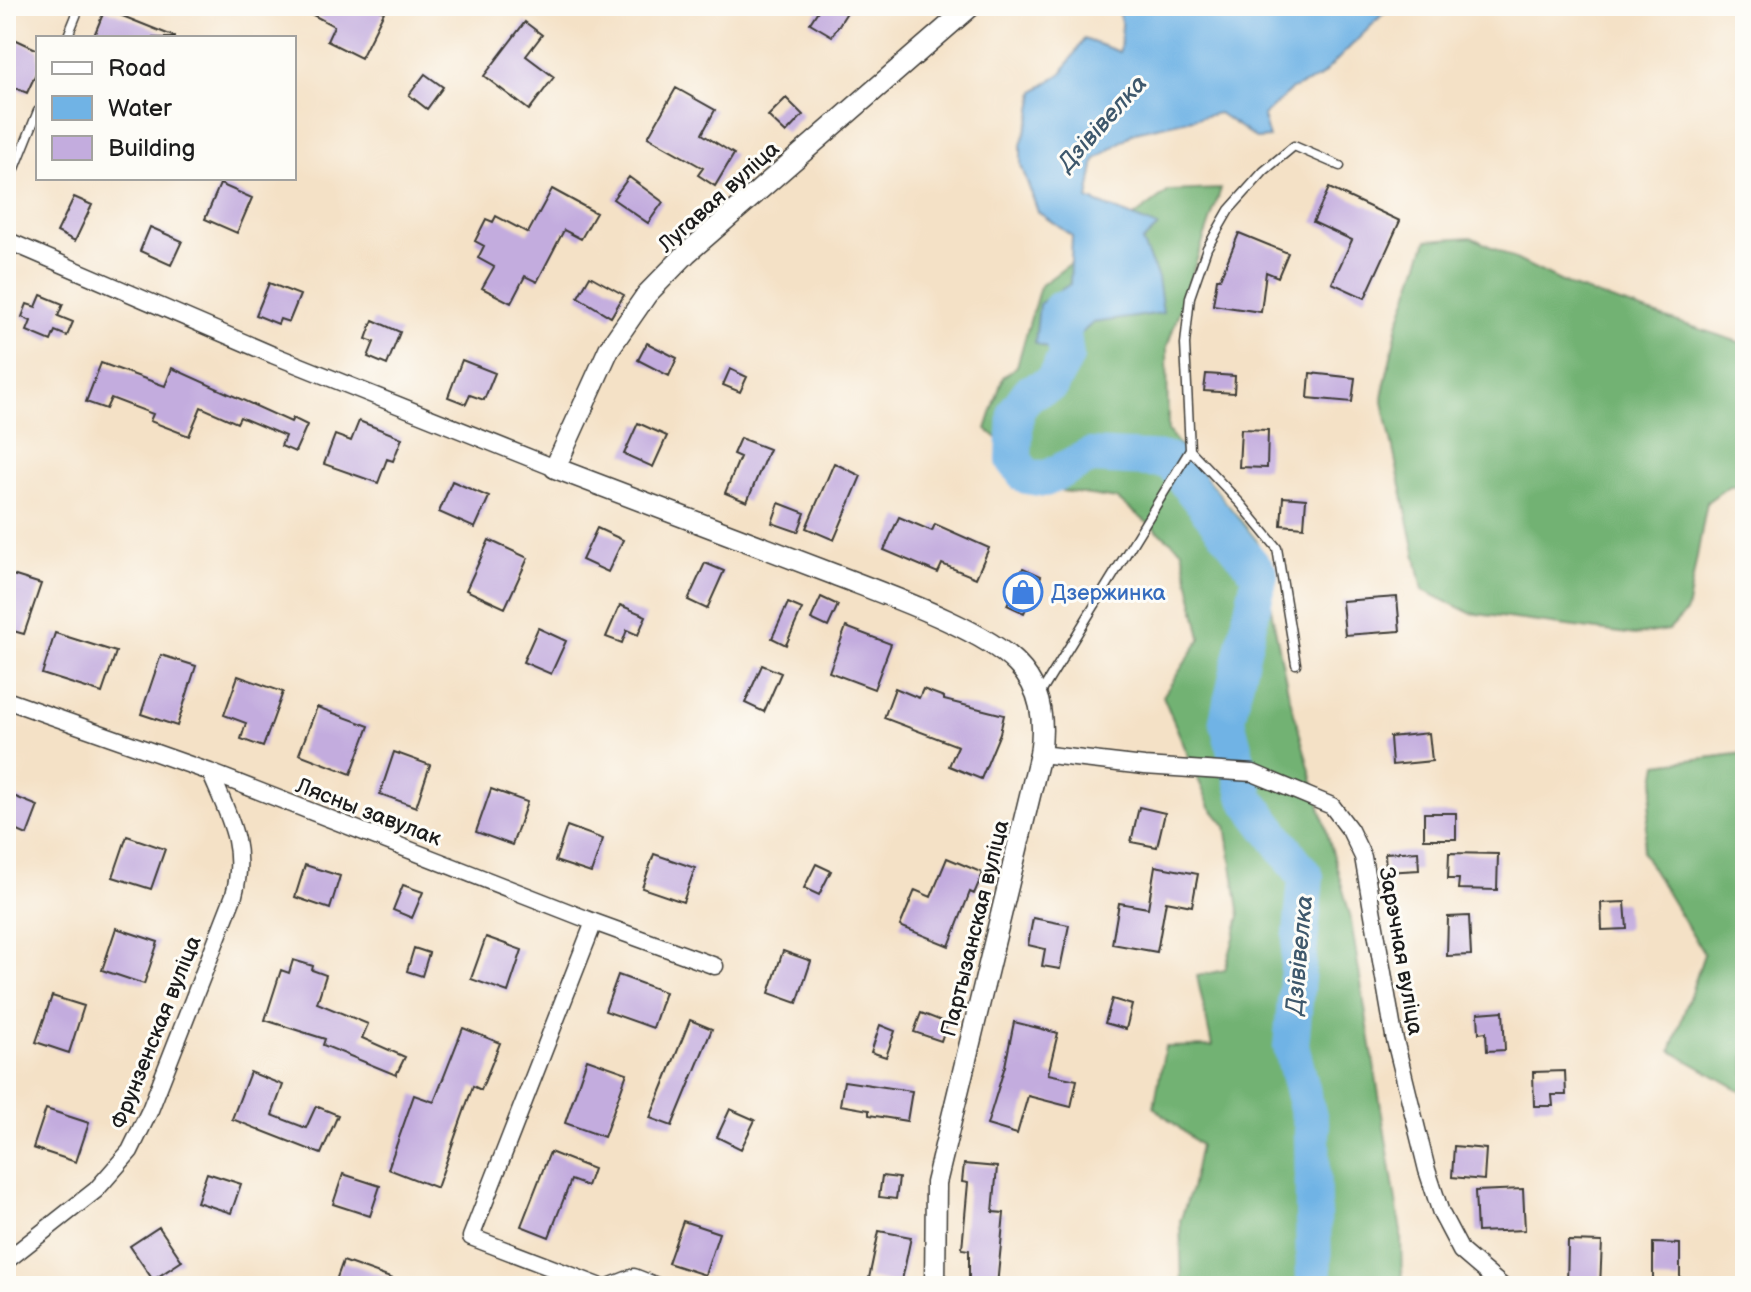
<svg xmlns="http://www.w3.org/2000/svg" width="1751" height="1292" font-family="'Balsamiq Sans',sans-serif">
  <style>
    .forest { fill: #72b273; stroke: #476748; stroke-width: 2 }
    .water { fill: #70b3e5; stroke: #466880; stroke-width: 2 }
    .lines { fill: none; stroke-linecap: round; stroke-linejoin: round }
    .river { stroke: #70b3e5; stroke-width: 36 }
    .building { fill: #c3acde }
    .service-casing { stroke: #3c3a36; stroke-width: 11 }
    .minor-casing { stroke: #3c3a36; stroke-width: 19 }
    .tertiary-casing { stroke: #3c3a36; stroke-width: 23 }
    .service { stroke: #fff; stroke-width: 8 }
    .minor { stroke: #fff; stroke-width: 16 }
    .tertiary { stroke: #fff; stroke-width: 20 }
    .labels { text-anchor: middle; stroke-width: 6; stroke-linejoin: round; paint-order: stroke }
    .street-label { font-size: 22px; fill: #1c1c1c; stroke: #fdfcf7 }
    .shop-label { font-size: 22px; fill: #366cbe; stroke: #fdfcf7; text-anchor: start }
    .water-label { font-size: 24px; font-style: italic; fill: #3e586c; stroke: #fdfcf7 }
  </style>
  <rect width="100%" height="100%" fill="#fdfcf7"/>
  <filter id="ink" filterUnits="userSpaceOnUse"><feTurbulence type="fractalNoise" baseFrequency=".0125" numOctaves="2"/><feDisplacementMap in="SourceGraphic" scale="16" xChannelSelector="R" yChannelSelector="G"/><feConvolveMatrix kernelMatrix="1 2 1 2 8 2 1 2 1" color-interpolation-filters="sRGB"/></filter>
  <filter id="wash" filterUnits="userSpaceOnUse"><feTurbulence type="fractalNoise" baseFrequency=".006" numOctaves="4" result="noise"/><feDisplacementMap in="SourceGraphic" scale="32" xChannelSelector="R" yChannelSelector="G"/><feGaussianBlur stdDeviation="1.8" result="paint"/><feColorMatrix in="noise" values="0 0 0 0 0 0 0 0 0 0 0 0 0 0 0 0 0 1.4 0 .05"/><feComposite in="paint" operator="in"/></filter>
  <g filter="url(#wash)">
    <rect width="100%" height="100%" fill="#f4e1c6"/>
    <!-- forest -->
    <path class="forest" d="M1221 189 1167 347 1168 431 1257 541 1288 691 1350 915 1401 1232 1402 1286H1182L1180 1221 1191 1189 1200 1145 1154 1107 1165 1047 1212 1046 1197 976 1225 970 1240 916 1226 826 1210 807 1163 696 1201 638 1182 550 1117 499 1062 491 986 429 1003 377 1017 366 1040 286 1169 191Z
      M1471 237 1572 287 1745 344V485L1729 486 1707 502 1687 611 1669 630 1635 635 1470 613 1423 590 1382 397 1398 324 1427 240Z
      M1745 753V1093L1671 1051 1704 954 1642 852 1658 764Z"/>
    <!-- water -->
    <path class="water" d="M1116 6H1391L1319 78 1292 89 1263 116 1269 138 1257 139 1219 113 1135 132 1095 160 1088 199 1158 227 1142 242 1158 278 1163 313 1093 323 1078 336 1066 357 1035 343 1039 304 1070 284 1072 236 1038 212 1021 165V145L1031 116 1035 91 1062 73 1084 39 1120 52 1122 24Z"/>
    <g class="lines">
      <!-- river -->
      <path class="river" d="M1060 309 1066 357 1051 384 1029 393 1016 411 1014 460 1026 476 1045 479 1090 456 1168 460 1173 466
        M1186 482 1260 575 1227 720 1247 799 1306 877 1291 1046 1312 1128 1314 1286"/>
    </g>
    <g id="blocks">
      <!-- building -->
      <path class="building" d="M296 6H372L384 12 361 58 327 41 334 26Z
        M821 6H851L832 36 810 23Z
        M105 9 175 37V38H93Z
        M525 22 542 35 526 56 554 77 529 110 484 76Z
        M6 35 38 50V69L27 93 6 84Z
        M425 74 443 87 427 109 409 95Z
        M676 88 715 110 702 134 734 154 715 186 698 175 703 168 648 137Z
        M786 98 803 115 786 133 768 116Z
        M629 177 663 202 648 223 613 199Z
        M220 184 252 198 237 233 205 219Z
        M1329 188 1400 221 1365 298 1332 283 1352 240 1313 222Z
        M552 189 596 213 581 239 564 230 537 282 525 276 511 303 482 288 494 267 478 258 484 246 475 241 486 219 493 222 496 216 528 233Z
        M74 197 92 205 75 241 57 232Z
        M150 227 182 241 171 265 140 251Z
        M1239 233 1288 253 1278 277 1266 272 1261 312 1213 305 1217 279H1220Z
        M590 276 624 295 611 317 578 297Z
        M269 283 300 295 289 322 280 319 278 324 256 315Z
        M41 295 63 304 58 316 73 322 67 336 55 331 51 341 27 331 31 321 22 317 27 304 36 307Z
        M373 320 400 332 387 365 368 357 374 342 366 339Z
        M647 343 677 358 669 376 638 360Z
        M462 360 495 373 484 400 470 395 466 404 448 397Z
        M101 363 165 386 172 368 291 422 293 418 307 425 295 452 281 446 285 436 240 417 237 423 201 407 189 436 150 421 153 414 111 398 106 409 86 402Z
        M730 369 747 377 740 392 723 385Z
        M1310 373 1355 378 1352 402 1308 398Z
        M1206 374 1235 376 1234 393 1204 391Z
        M359 421 402 438 393 461 387 459 378 483 324 464 335 435 351 441Z
        M638 423 667 436 653 467 624 454Z
        M1241 429 1268 430 1267 468 1239 467Z
        M740 438 769 449 747 502 725 493 740 457 733 454Z
        M834 463 861 476 834 540 806 528Z
        M452 481 489 497 475 528 439 512Z
        M1283 497 1306 499 1304 527 1281 525Z
        M779 503 805 513 798 532 772 523Z
        M899 517 932 531 935 524 989 548 976 578 942 564 938 573 884 550Z
        M597 528 623 540 608 572 582 560Z
        M489 540 528 558 505 608 466 590Z
        M705 563 724 571 707 609 688 600Z
        M1023 568 1041 576 1024 613 1007 605Z
        M6 573 41 584 24 634 6 629Z
        M821 597 838 605 828 627 811 619Z
        M1397 597 1400 631 1345 635 1342 601Z
        M788 603 802 609 786 645 772 638Z
        M620 605 646 616 638 635 627 630 622 643 606 637Z
        M846 627 891 644 874 689 829 672Z
        M538 628 566 641 551 674 523 662Z
        M55 633 116 652 102 693 42 674Z
        M161 655 196 666 177 726 141 714Z
        M762 665 781 673 764 712 745 703Z
        M238 676 283 692 263 747 241 739 246 723 224 715Z
        M895 688 919 698 923 689 944 697V700L1004 715 1000 733 981 779 949 766 958 746 884 718Z
        M317 707 369 726 351 774 299 754Z
        M1429 733 1432 761 1392 765 1390 737Z
        M394 752 430 765 416 807 380 794Z
        M491 789 527 802 512 845 476 832Z
        M6 793 38 806 27 835 6 826Z
        M1139 807 1165 813 1157 847 1131 842Z
        M1424 813H1456V839H1424Z
        M567 826 603 839 591 873 555 861Z
        M127 836 165 849 151 889 113 877Z
        M1418 851 1419 870 1386 872 1385 853Z
        M1449 853 1498 854 1497 890 1458 889 1459 879H1448Z
        M654 854 695 868 683 902 642 888Z
        M947 858 983 873 974 894 970 892 949 946 900 926 915 890 931 897Z
        M816 864 831 871 819 895 804 888Z
        M305 865 340 876 330 909 295 897Z
        M1155 866 1198 874 1192 906 1166 901 1157 952 1112 944 1119 903 1148 908Z
        M403 885 423 892 412 918 393 910Z
        M1625 902 1627 929 1602 930 1601 903Z
        M1469 916 1471 955 1447 956 1448 917Z
        M1033 918 1069 925 1060 969 1042 966 1045 949 1028 945Z
        M116 928 158 942 144 984 102 970Z
        M486 937 522 950 508 992 471 979Z
        M414 948 429 953 422 976 407 971Z
        M783 951 811 961 797 1003 769 993Z
        M293 960 313 966 312 970 326 975 317 1003 368 1024 362 1038 405 1057 396 1075 323 1045 325 1039 265 1020 281 970 289 973Z
        M618 975 665 992 653 1028 605 1011Z
        M52 996 84 1006 69 1053 36 1042Z
        M1112 999 1132 1005 1126 1029 1105 1023Z
        M1503 1011 1505 1050 1487 1051 1486 1032 1479 1033 1478 1013Z
        M921 1013 947 1023 941 1041 914 1032Z
        M690 1020 712 1029 672 1126 650 1118Z
        M1014 1022 1058 1033 1048 1074 1077 1080 1071 1107 1028 1096 1017 1134 987 1125 1005 1066Z
        M880 1025 895 1031 886 1057 871 1052Z
        M463 1028 500 1043 481 1090 473 1086 437 1188 388 1169 414 1095 434 1102Z
        M587 1059 627 1073 604 1137 565 1123Z
        M1565 1071 1566 1095H1552L1553 1106H1534L1533 1072Z
        M250 1072 283 1085 272 1115 306 1128 316 1106 338 1115 321 1154 232 1119Z
        M844 1081 912 1091 907 1121 869 1115V1110L840 1105Z
        M46 1109 89 1123 76 1162 33 1148Z
        M730 1109 755 1120 741 1149 717 1137Z
        M1454 1146 1486 1149 1484 1180 1452 1177Z
        M550 1152 593 1169 587 1186 571 1180 549 1237 521 1226Z
        M964 1164 997 1167 993 1212 1004 1213 997 1286H969V1250L962 1249 968 1183 962 1182Z
        M207 1173 241 1184 231 1213 197 1202Z
        M343 1174 380 1186 370 1216 333 1204Z
        M882 1176 899 1178 896 1199 879 1197Z
        M1523 1189 1525 1230 1477 1232 1475 1191Z
        M683 1221 719 1233 705 1275 668 1263Z
        M159 1227 182 1261 153 1280 130 1246Z
        M879 1231 911 1237 901 1285 869 1278Z
        M1568 1241 1602 1242 1600 1286H1567Z
        M1653 1243 1680 1244V1281L1653 1280Z
        M343 1261 407 1284V1286H334Z"/>
    </g>
  </g>
  <g filter="url(#ink)">
    <use href="#blocks" fill-opacity="0" stroke="#3c3a36" stroke-width="2"/>
    <g class="lines">
      <!-- service casing -->
      <g class="service-casing">
        <path id="service" d="M67 38 80 6
          M6 191 38 111
          M1190 450 1241 504 1277 548 1296 664
          M1039 696 1190 450 1185 344 1190 297 1207 248 1229 210 1264 171 1294 146 1340 166"/>
      </g>
      <!-- minor casing -->
      <g class="minor-casing">
        <path id="minor" d="M6 240 273 355 555 468
          M6 700 210 772 594 922 715 966
          M1040 754 1144 766 1253 773 1332 806 1350 830 1363 857 1394 1036 1427 1170 1441 1213 1461 1251 1502 1286
          M594 922 471 1237 599 1286
          M6 1261 96 1190 130 1151 150 1110 234 895C247 846 229 817 210 772
          M611 1286 634 1277 657 1286"/>
      </g>
      <!-- tertiary casing -->
      <g class="tertiary-casing">
        <path id="tertiary" d="M935 1286 936 1183 1040 754C1045 721 1042 689 1017 664 983 628 881 593 833 574 740 539 648 503 555 468L609 349 647 294 687 253 971 6"/>
      </g>
      <!-- service -->
      <use href="#service" class="service"/>
      <!-- minor -->
      <use href="#minor" class="minor"/>
      <!-- tertiary -->
      <use href="#tertiary" class="tertiary"/>
    </g>
  </g>
  <!-- icons -->
  <defs>
    <g id="shop-ring" transform="scale(2)"><circle r="9.5" fill="#fdfcf7" stroke="#3f7fe0" stroke-width="1.5"/><path d="M-5-2.5h2.3a2.7 3.5 0 0 1 5.4 0H5L5.5 6h-11ZM-1.5-2.5h3a1.5 2.3 0 0 0-3 0Z" fill="#3f7fe0"/></g>
  </defs>
  <g fill-rule="evenodd">
    <use href="#shop-ring" x="1023" y="592"/>
  </g>
  <g class="labels">
    <!-- street labels -->
    <g class="street-label">
      <text transform="translate(718 196) rotate(-42)" y="8">Лугавая вуліца</text>
      <text transform="translate(369 811) rotate(21)" y="8">Лясны завулак</text>
      <text transform="translate(974 928) rotate(-76)" y="8">Партызанская вуліца</text>
      <text transform="translate(1402 951) rotate(80)" y="8">Зарэчная вуліца</text>
      <text transform="translate(155 1032) rotate(-68)" y="8">Фрунзенская вуліца</text>
    </g>
    <!-- shop labels -->
    <g class="shop-label">
      <text x="1051" y="600">Дзержинка</text>
    </g>
    <!-- water labels -->
    <g class="water-label">
      <text transform="translate(1102 123) rotate(-48)" y="8">Дзівівелка</text>
      <text transform="translate(1299 955) rotate(-85)" y="8">Дзівівелка</text>
    </g>
  </g>
  <!-- margin -->
  <rect width="1751" height="1292" fill="none" stroke="#fdfcf7" stroke-width="32"/>
  <!-- legend -->
  <rect x="36" y="36" width="260" height="144" fill="#fdfcf7" stroke="#a3a29f" stroke-width="2"/>
  <rect x="52" y="62" width="40" height="12" fill="#ffffff" stroke="#a3a29f" stroke-width="2"/>
  <text x="108" y="76" font-size="24" fill="#1c1c1c">Road</text>
  <rect x="52" y="96" width="40" height="24" fill="#70b3e5" stroke="#a3a29f" stroke-width="2"/>
  <text x="108" y="116" font-size="24" fill="#1c1c1c">Water</text>
  <rect x="52" y="136" width="40" height="24" fill="#c3acde" stroke="#a3a29f" stroke-width="2"/>
  <text x="108" y="156" font-size="24" fill="#1c1c1c">Building</text>
</svg>
